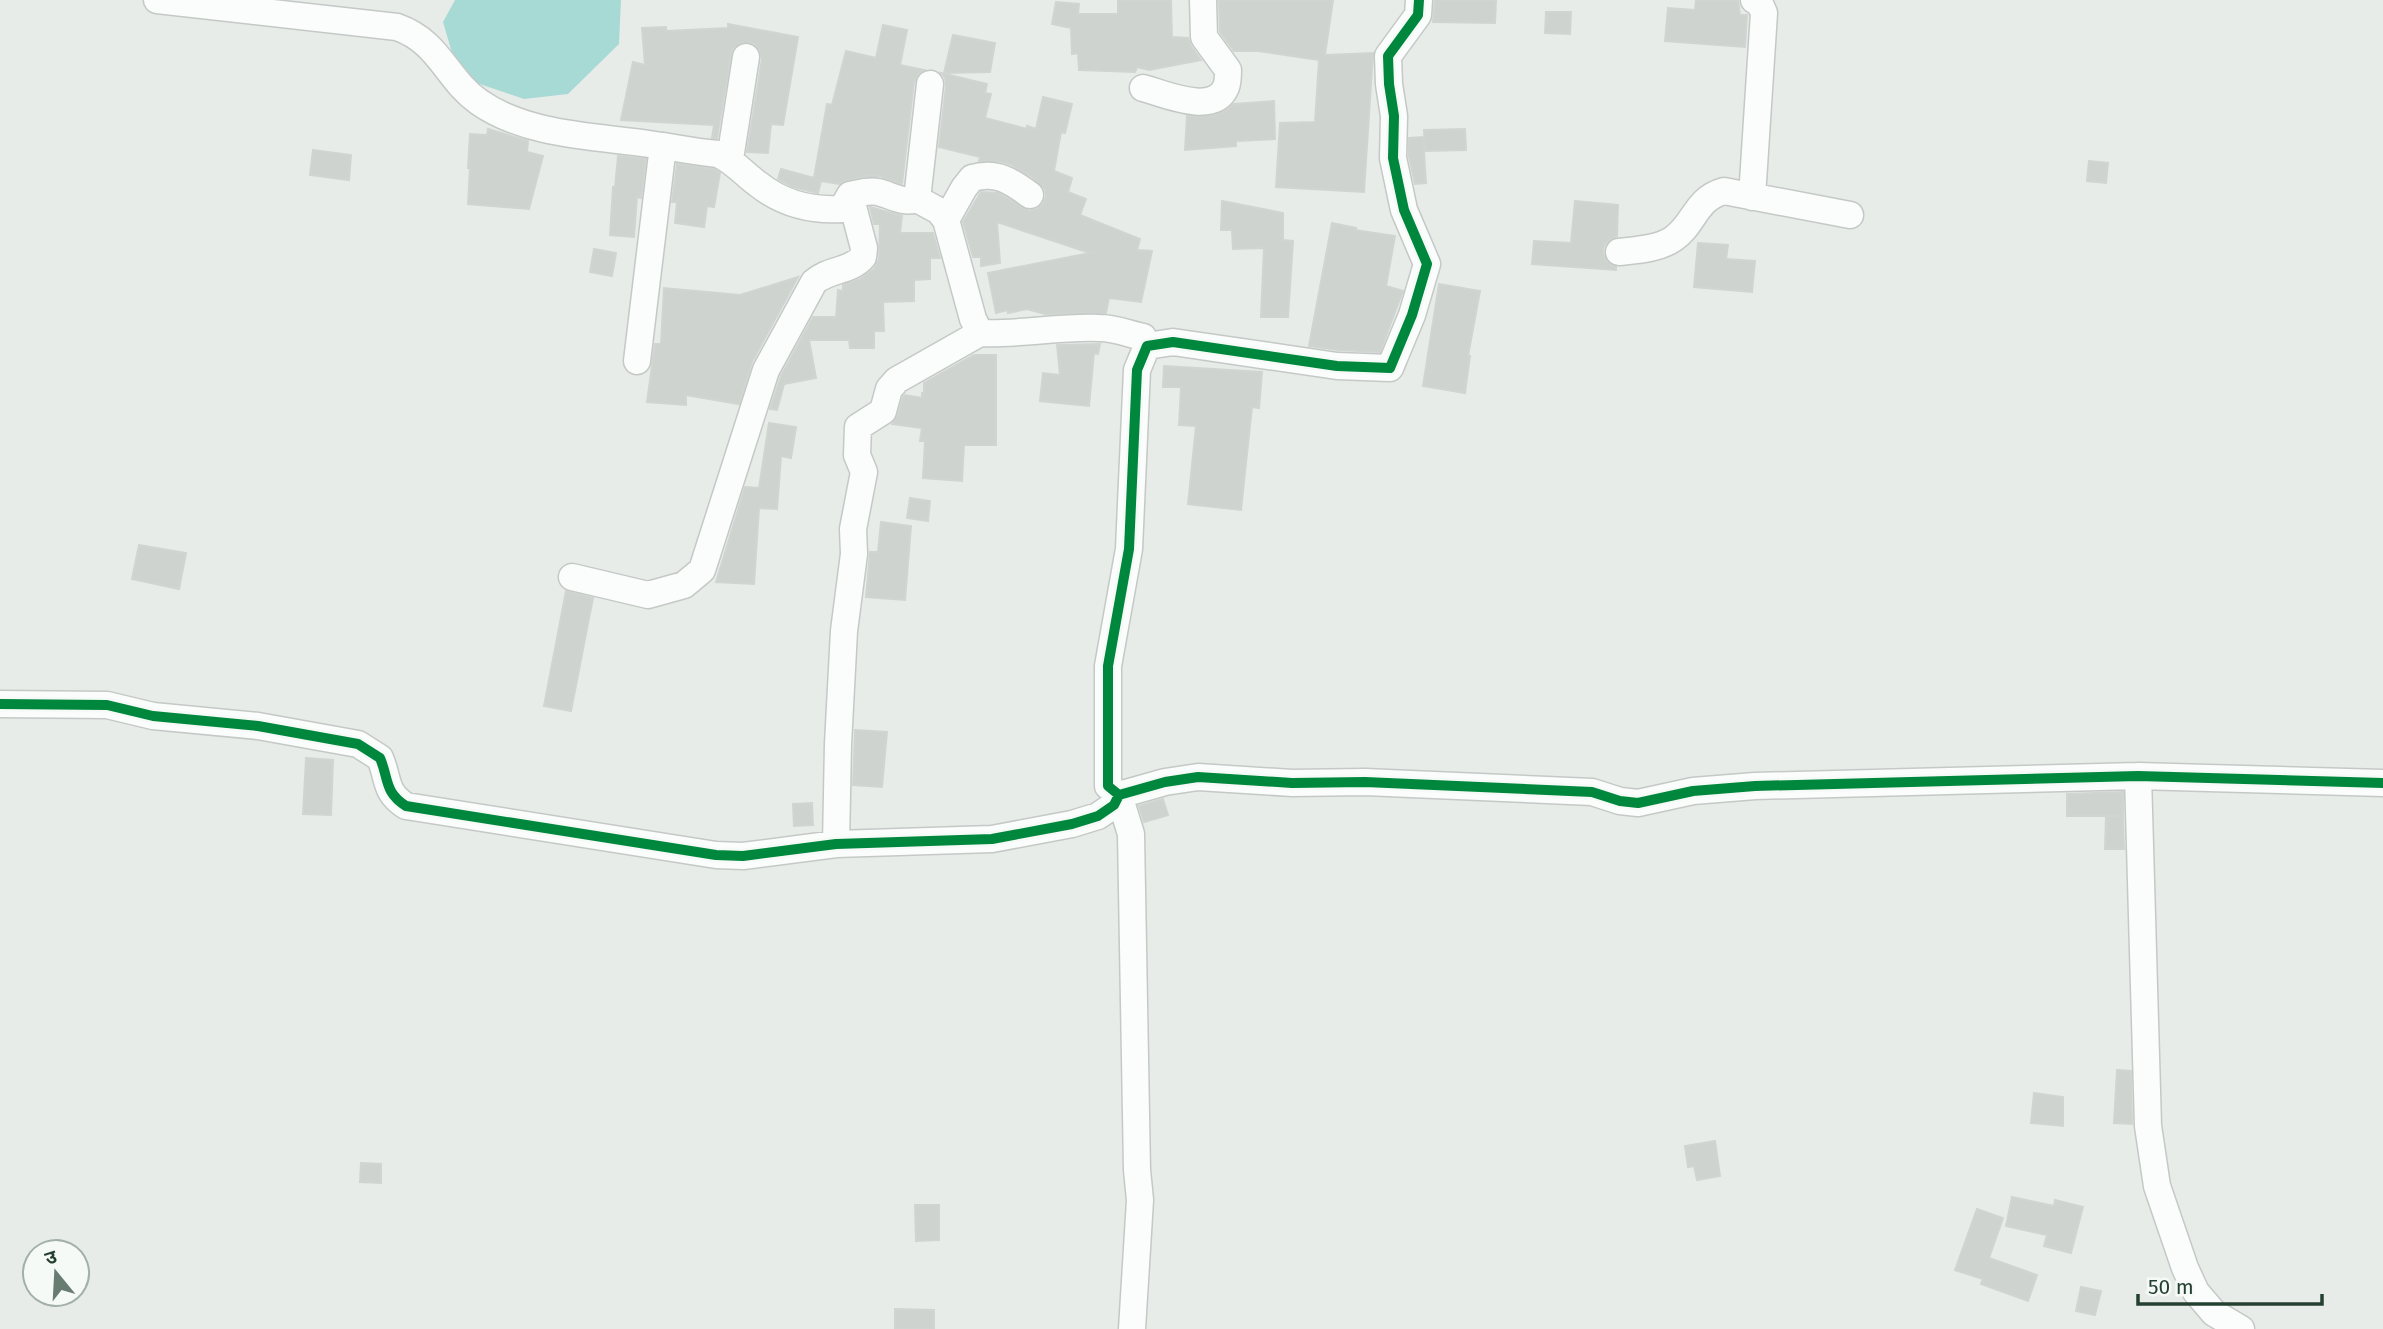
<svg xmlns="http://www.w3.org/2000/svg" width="2383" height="1329" font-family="'Fira Sans','Noto Sans Devanagari',sans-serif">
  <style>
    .water { fill: #a8dad5 }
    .building { fill: #ced3d0; stroke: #d0d5d2; stroke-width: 2 }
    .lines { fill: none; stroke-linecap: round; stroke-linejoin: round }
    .street-casing { stroke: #c4c9c6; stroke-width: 29 }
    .street { stroke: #fbfcfc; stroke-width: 26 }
    .cycleway-casing { stroke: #f6faf7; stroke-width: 15 }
    .cycleway { stroke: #00873e; stroke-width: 10 }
  </style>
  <rect width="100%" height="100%" fill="#e7ece9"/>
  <!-- water -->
  <path class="water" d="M455 0H621L619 44 568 94 524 99 459 77 443 22Z"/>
  <!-- building -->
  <path class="building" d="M1171 0 1172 37 1188 38 1191 46 1201 60 1149 70 1137 67 1135 72 1079 70 1078 53 1072 54 1071 28 1052 24 1056 2 1079 4 1078 14H1118V1Z
    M1219 0H1333L1325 55 1373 53 1364 192 1276 187 1280 123 1315 122 1319 60 1258 51H1234L1220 32Z
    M1435 0H1496L1495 23 1433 22Z
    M1696 0H1738L1740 15H1747L1745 47 1665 41 1668 8 1695 10Z
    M1546 12H1571L1570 34 1545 33Z
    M728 24 798 37 783 125 771 124 768 153 747 152 762 59 760 51 755 44 749 42 740 43 733 48 731 54 717 138H712L714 125 621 120 633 62 645 65 642 28 666 27V31L728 28Z
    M883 25 907 30 900 65 924 70 918 74 914 82 902 184 880 176H865L847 180 839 184 821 181 818 193 793 187 778 179 781 169 814 178 827 104 832 105 846 51 876 58Z
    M953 35 995 43 990 72 944 73Z
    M941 73 987 84 985 93 991 94 985 118 1027 129V126L1036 129 1043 97 1072 104 1065 133 1061 132 1054 171 1072 178 1068 192 1086 199 1080 215 1140 239 1137 250 1152 251 1141 302 1109 298 1106 313 1045 314 1027 309 1008 313 1007 310 996 313 988 273 1090 253 997 222 1000 263 981 266V257H973L963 222 981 192 998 193 1029 211 1037 209 1043 204 1046 197 1045 189 1032 177 1010 164 998 161H979L980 157 939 147 946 86 945 78Z
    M1274 101 1275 139 1236 141V146L1185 150 1187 116H1214L1227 110 1234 104Z
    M488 129 528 141 527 152 543 156 529 209 468 204 470 168H468L470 134 487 135Z
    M1465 129 1466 150 1425 151 1424 130Z
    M1423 137 1426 183 1415 184 1409 157V138Z
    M313 150 351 155 349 180 310 175Z
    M618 156 646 159 641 198 637 197 634 237 610 235 613 187H615Z
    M2089 161 2108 163 2106 183 2087 181Z
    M677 164 714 169 720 173 714 207 707 206 704 227 675 223 677 202H672Z
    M1222 201 1283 213V240L1293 241 1288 317H1261L1264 248 1233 249 1232 230H1221Z
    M1575 201 1618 205 1617 236 1609 240 1604 246 1603 253 1607 262 1616 267V270L1532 264 1534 241 1571 243Z
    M870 207 902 216 900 233H933L940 258H930V279L914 280V301L883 302 884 331H874V348H850L849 340H809L816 378 784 384 777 410 770 409 781 376 813 317H836L838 290 843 291V285L860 279 874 269 879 259 880 224H874Z
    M1332 223 1356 228 1355 230 1395 236 1386 286 1403 291 1380 352 1338 350 1309 346Z
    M1698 243 1728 245 1726 259 1755 261 1752 292 1694 287Z
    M594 249 616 253 612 276 590 272Z
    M798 277 752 362 739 404 686 395V405L647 402 655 344H661L664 288 740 295Z
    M1439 284 1480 291 1468 356H1470L1465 393 1423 386Z
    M1100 344 1098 354 1094 353 1089 406 1040 401 1043 373 1060 375 1057 345Z
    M974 355H996V445H964L962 481 923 478 925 441H920L922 428 892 424 898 415 903 397 905 395 922 398V393H924V383Z
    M1164 366 1262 372 1259 408 1252 407 1241 510 1188 504 1196 426 1179 425 1181 387H1163Z
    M769 423 796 427 791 458 781 456 777 509 759 508 754 584 716 582 745 487 759 488Z
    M910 498 930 501 928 521 907 518Z
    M881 522 911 526 905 600 866 597 870 552H878Z
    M139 545 186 553 179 589 132 579Z
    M566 591 593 598 571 711 544 706Z
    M855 730 887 732 882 787 853 785Z
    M306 758 333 760 331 815 303 814Z
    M2123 792V816H2067V794Z
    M1163 799 1168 815 1144 822 1139 806Z
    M812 803 813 825 794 826 793 804Z
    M2106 816 2123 817 2124 849H2105Z
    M2117 1070 2131 1071 2132 1124 2114 1123Z
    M2034 1093 2063 1097V1126L2031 1123Z
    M1715 1141 1720 1176 1697 1180 1694 1166 1688 1167 1685 1146Z
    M361 1163 381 1164V1183L360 1182Z
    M2012 1197 2054 1206 2055 1200 2083 1207 2071 1253 2044 1246 2047 1235 2006 1226Z
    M915 1205H939V1240L916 1241Z
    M1977 1209 2003 1218 1989 1258 2037 1275 2028 1301 1981 1284 1983 1279 1955 1270Z
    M2081 1287 2101 1291 2095 1315 2076 1311Z
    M895 1309 934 1310V1329H895Z"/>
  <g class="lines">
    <!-- street casing -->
    <g class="street-casing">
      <path id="street" d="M157 0 397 27C440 42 446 79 479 102 526 135 593 136 649 144 672 147 695 152 718 154 734 161 744 174 758 184 783 204 810 211 842 209L850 195C860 193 868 190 878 192 891 195 903 204 917 199L939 211 946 220 973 319 980 333C1020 335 1060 326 1100 328 1115 328 1129 334 1143 337L1147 346
        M1419 0 1418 15 1388 56 1389 84 1394 116 1393 158 1404 210 1427 264 1412 315 1390 368 1337 366 1173 342 1147 346 1137 370 1129 549 1108 666V786L1119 795 1165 782 1198 777 1292 783 1365 782 1592 792 1620 801 1638 803 1693 791 1755 786 2138 776 2383 783
        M1143 88C1165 94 1214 116 1226 87 1228 82 1228 75 1228 70L1204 37 1203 0
        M730 159 746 57
        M1752 197 1764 13 1760 4 1754 0
        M917 199 930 84
        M946 220 964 188 972 178C997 171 1011 181 1030 195
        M1619 252C1636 250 1658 249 1673 239 1695 224 1695 199 1724 191L1850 215
        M637 361 663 146
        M572 577 648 595 684 585 702 570 766 370 814 282C828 269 850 272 863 257L864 248 850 195
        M0 704 107 705 153 716 258 726 358 744 380 758C389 779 384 792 406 806L716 855 743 856 836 844 992 839 1072 824 1098 816 1114 805 1119 795
        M2138 776 2148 1126 2157 1186 2185 1268 2196 1292 2214 1313 2241 1329
        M1119 795 1131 834 1137 1170 1140 1200 1132 1329
        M836 844 838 744 844 631 854 554 853 529 864 472 857 455 858 427 883 411 889 389 897 380 980 333"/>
    </g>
    <!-- street -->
    <use href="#street" class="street"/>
    <!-- cycleway casing -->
    <g class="cycleway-casing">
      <path id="cycleway" d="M1419 0 1418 15 1388 56 1389 84 1394 116 1393 158 1404 210 1427 264 1412 315 1390 368 1337 366 1173 342 1147 346 1137 370 1129 549 1108 666V786L1119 795 1165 782 1198 777 1292 783 1365 782 1592 792 1620 801 1638 803 1693 791 1755 786 2138 776 2383 783
        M0 704 107 705 153 716 258 726 358 744 380 758C389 779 384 792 406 806L716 855 743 856 836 844 992 839 1072 824 1098 816 1114 805 1119 795"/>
    </g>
    <!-- cycleway -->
    <use href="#cycleway" class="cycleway"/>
  </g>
  <!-- north arrow -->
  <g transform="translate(56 1273) rotate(342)"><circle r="33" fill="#f6faf7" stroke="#a2b0a8" stroke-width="2"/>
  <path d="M0-5L12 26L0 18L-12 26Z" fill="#687c71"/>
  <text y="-10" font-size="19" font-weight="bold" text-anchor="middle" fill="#244031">उ</text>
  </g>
  <!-- scale -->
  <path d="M2138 1294v10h184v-10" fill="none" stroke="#244031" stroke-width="3.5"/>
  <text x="2148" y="1294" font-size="21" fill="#244031" stroke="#f6faf7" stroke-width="5" paint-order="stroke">50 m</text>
</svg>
